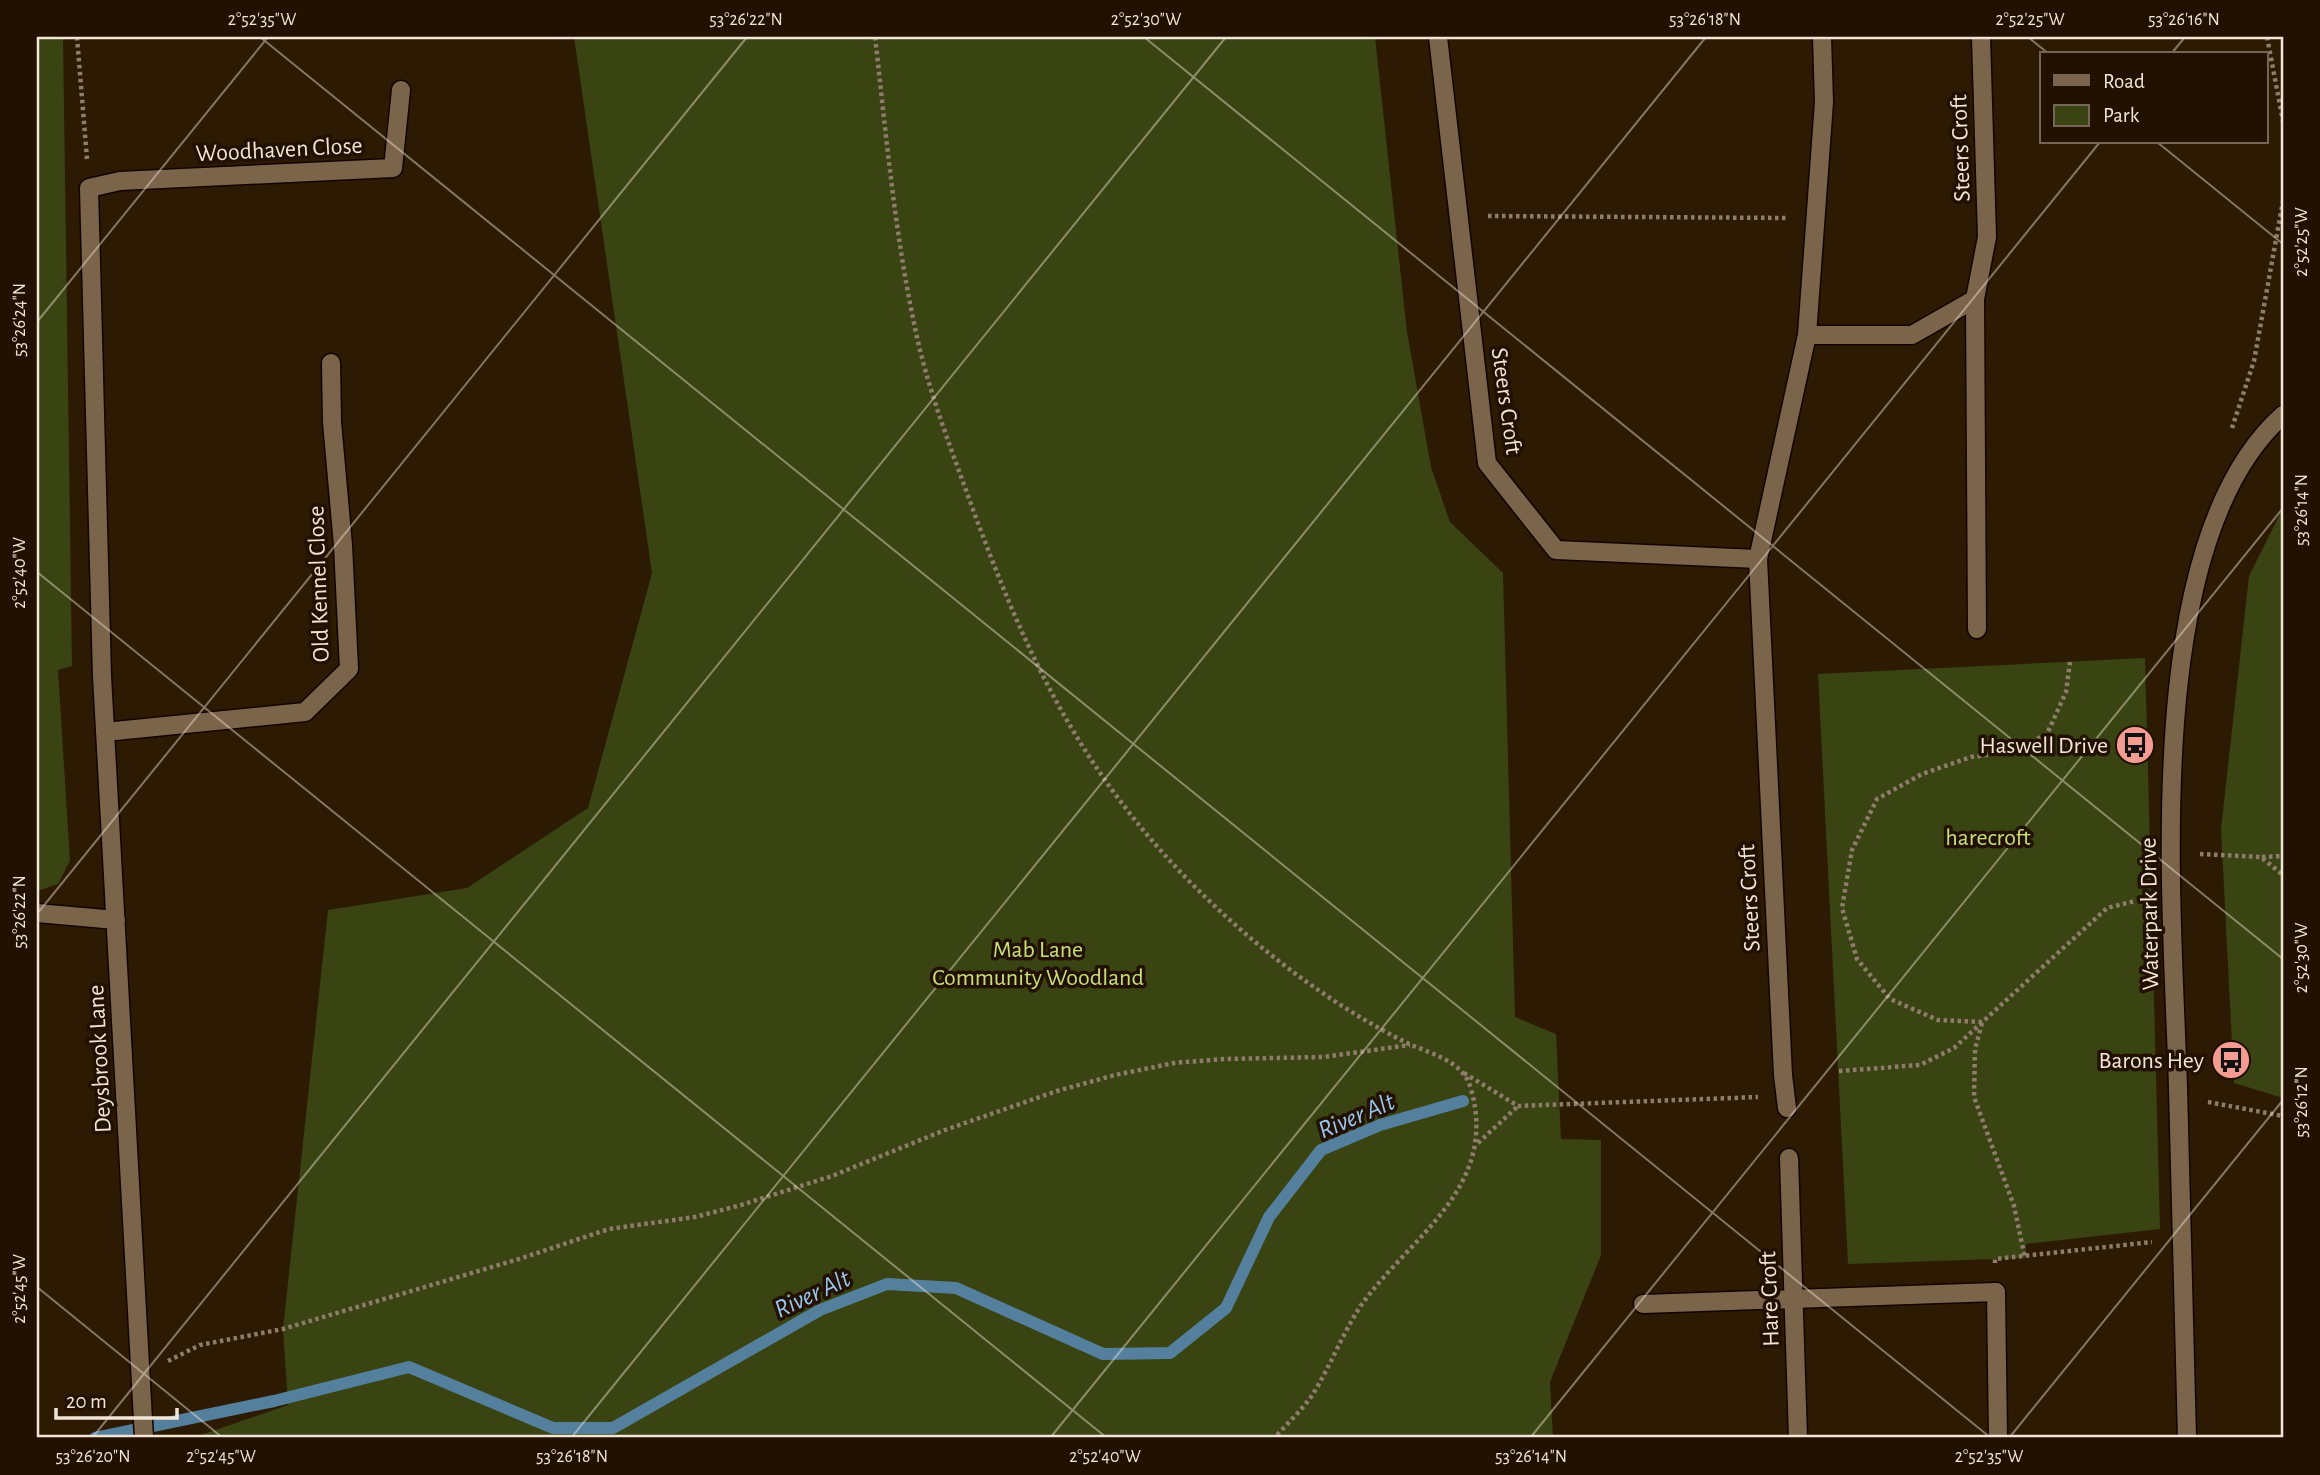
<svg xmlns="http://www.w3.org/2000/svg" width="2320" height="1475" font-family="'Alegreya Sans',sans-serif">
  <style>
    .green { fill: #394412 }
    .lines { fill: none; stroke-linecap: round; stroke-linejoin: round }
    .stream { stroke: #54809e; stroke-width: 12 }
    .pedestrian-casing { stroke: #140400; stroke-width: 21 }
    .minor-casing { stroke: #140400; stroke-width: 21 }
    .tertiary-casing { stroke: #140400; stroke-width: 21 }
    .path { stroke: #8d7d6a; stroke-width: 4.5; stroke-dasharray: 3.5 3.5; stroke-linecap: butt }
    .pedestrian { stroke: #7a644a; stroke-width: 18 }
    .minor { stroke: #7a644a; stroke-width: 18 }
    .tertiary { stroke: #7a644a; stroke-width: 18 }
    .ticks { fill: none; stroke: #f2e5d7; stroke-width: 2; stroke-opacity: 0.45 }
    .labels { text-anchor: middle; stroke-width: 7; stroke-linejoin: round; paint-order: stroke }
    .street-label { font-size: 24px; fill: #f2e5d7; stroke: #221000 }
    .poi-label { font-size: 24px; fill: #f2e5d7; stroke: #221000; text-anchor: end }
    .park-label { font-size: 24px; fill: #c6e079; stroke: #221000 }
    .water-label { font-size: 26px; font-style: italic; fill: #97c7f2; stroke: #221000 }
    .neatline { fill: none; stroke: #f2e5d7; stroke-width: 2.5 }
    .ticks-label { font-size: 18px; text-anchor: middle; fill: #f2e5d7 }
  </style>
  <rect width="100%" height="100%" fill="#2c1a02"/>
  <!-- green -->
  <path class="green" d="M37 37H63L72 666 58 670 70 861 58 884 40 890H37Z
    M574 37H1375L1407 332 1431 467 1450 522 1503 573 1515 1017 1556 1034 1561 1139 1601 1140V1255L1550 1382 1553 1438H192L288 1405 283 1329 328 910 467 888 588 808 652 573Z
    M2283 508V1098L2234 1083 2221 829 2249 576Z
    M2145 658 2160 1229 2026 1244 2025 1258 1848 1264 1818 674Z"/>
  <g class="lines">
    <!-- stream -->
    <path class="stream" d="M95 1438 274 1401 409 1367 553 1428H613L820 1310 887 1284 956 1288 1103 1354 1170 1353 1226 1308 1269 1217 1321 1150 1380 1125 1463 1101"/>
    <!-- pedestrian casing -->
    <g class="pedestrian-casing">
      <path id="pedestrian" d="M1975 299 1977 629
        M1996 1292 1998 1438"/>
    </g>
    <!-- minor casing -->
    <g class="minor-casing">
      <path id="minor" d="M1438 37 1487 463 1556 550 1758 559
        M1807 335H1912L1975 299 1987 237 1981 37
        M105 732 305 712 349 669 343 545 332 422 331 363
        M37 913 116 920
        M1787 1108 1783 1075 1758 559 1807 335 1824 102 1822 37
        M1789 1158 1798 1438
        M1643 1304 1996 1292
        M144 1438 102 676 89 188 120 181 393 168 401 90"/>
    </g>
    <!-- tertiary casing -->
    <g class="tertiary-casing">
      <path id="tertiary" d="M2187 1438C2184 1322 2182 1205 2178 1088 2173 909 2138 544 2283 415"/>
    </g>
    <!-- path -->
    <path class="path" d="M77 37 87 159
      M875 37C886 132 894 228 914 323 925 380 947 438 967 493 1023 648 1076 767 1194 886 1255 947 1328 1003 1405 1042 1429 1054 1463 1059 1471 1089 1499 1188 1411 1236 1362 1304 1343 1332 1331 1365 1313 1394 1302 1410 1287 1424 1274 1438
      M2267 37 2283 121
      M1488 216 1787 218
      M2232 428 2254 361 2283 201
      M2200 854 2261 857 2283 875
      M2262 857 2283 856
      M1982 1022 1938 1020 1890 999 1857 959 1842 908 1852 850 1877 799 1922 774 1971 757 2010 752 2047 734 2066 692 2070 662
      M1982 1023 1975 1049 1974 1097 2014 1206 2025 1258
      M1839 1071 1920 1065 1954 1048 2107 908 2143 899
      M1464 1073 1518 1106 1758 1097
      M2208 1102 2283 1116
      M1478 1143 1518 1106
      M1995 1263V1259L2152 1242
      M168 1361 200 1345 283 1329 519 1259 609 1229 695 1217 741 1205 832 1176 945 1130 1057 1091 1115 1075 1174 1063 1224 1059 1323 1057 1410 1045"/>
    <!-- pedestrian -->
    <use href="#pedestrian" class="pedestrian"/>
    <!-- minor -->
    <use href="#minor" class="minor"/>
    <!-- tertiary -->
    <use href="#tertiary" class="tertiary"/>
  </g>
  <!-- ticks -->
  <path class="ticks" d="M260 37 1991 1438M1144 37 2283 959M2028 37 2049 54M2171 54 2185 37M2157 142 2283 244M37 322 268 37M37 572 1107 1438M37 914 747 37M37 1287 223 1438M92 1438 1226 37M571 1438 1706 37M1050 1438 2100 142M1530 1438 2283 508M2009 1438 2283 1100"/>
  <!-- icons -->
  <defs>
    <g id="bus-disc" transform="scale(2.0125)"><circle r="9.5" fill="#f59c92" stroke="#221000"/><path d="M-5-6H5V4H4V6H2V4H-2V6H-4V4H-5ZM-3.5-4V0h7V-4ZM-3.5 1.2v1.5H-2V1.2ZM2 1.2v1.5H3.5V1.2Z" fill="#111"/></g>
  </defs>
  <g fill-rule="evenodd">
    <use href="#bus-disc" x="2135" y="745"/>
    <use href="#bus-disc" x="2231" y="1060"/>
  </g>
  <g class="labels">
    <!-- street labels -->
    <g class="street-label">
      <text transform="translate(1960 148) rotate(-92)" y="8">Steers Croft</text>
      <text transform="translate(279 149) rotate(-3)" y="8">Woodhaven Close</text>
      <text transform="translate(1507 401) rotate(82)" y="8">Steers Croft</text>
      <text transform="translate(318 584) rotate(-92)" y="8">Old Kennel Close</text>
      <text transform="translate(1749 898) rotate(-93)" y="8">Steers Croft</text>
      <text transform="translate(2149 914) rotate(-91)" y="8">Waterpark Drive</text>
      <text transform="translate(99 1059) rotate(-93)" y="8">Deysbrook Lane</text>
      <text transform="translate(1769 1299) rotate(-92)" y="8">Hare Croft</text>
    </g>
    <!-- poi labels -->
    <g class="poi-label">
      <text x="2108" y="753">Haswell Drive</text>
      <text x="2204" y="1068">Barons Hey</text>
    </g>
    <!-- park labels -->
    <g class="park-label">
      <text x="1988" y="845">harecroft</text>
      <text x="1038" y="957">Mab Lane<tspan x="1038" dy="28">Community Woodland</tspan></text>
    </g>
    <!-- water labels -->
    <g class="water-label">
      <text transform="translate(1356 1115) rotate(-23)" y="9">River Alt</text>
      <text transform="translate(812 1293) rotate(-25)" y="9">River Alt</text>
    </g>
  </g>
  <!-- border -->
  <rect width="2320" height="1475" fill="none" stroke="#221000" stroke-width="77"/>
  <!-- legend -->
  <rect x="2040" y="52" width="228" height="91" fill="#221000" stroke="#756556" stroke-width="2"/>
  <rect x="2054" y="75" width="35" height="10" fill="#7a644a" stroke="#756556" stroke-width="2"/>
  <text x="2103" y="88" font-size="21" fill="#f2e5d7">Road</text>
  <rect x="2054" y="105" width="35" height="21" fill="#394412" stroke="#756556" stroke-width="2"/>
  <text x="2103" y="122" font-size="21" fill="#f2e5d7">Park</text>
  <!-- scale -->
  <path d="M56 1408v10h121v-10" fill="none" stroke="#f2e5d7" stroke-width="3.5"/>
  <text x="66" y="1408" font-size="21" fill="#f2e5d7" stroke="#221000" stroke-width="5" paint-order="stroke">20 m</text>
  <rect x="38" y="38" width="2244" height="1398" class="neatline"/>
  <g class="ticks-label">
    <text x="262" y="25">2°52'35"W</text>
    <text x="746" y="25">53°26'22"N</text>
    <text x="1146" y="25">2°52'30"W</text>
    <text x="1705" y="25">53°26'18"N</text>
    <text x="2030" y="25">2°52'25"W</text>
    <text x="2184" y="25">53°26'16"N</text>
    <text transform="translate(2301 242) rotate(-90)" y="6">2°52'25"W</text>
    <text transform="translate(19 320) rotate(-90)" y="6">53°26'24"N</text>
    <text transform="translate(2301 510) rotate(-90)" y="6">53°26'14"N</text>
    <text transform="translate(19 573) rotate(-90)" y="6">2°52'40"W</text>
    <text transform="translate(19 912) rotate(-90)" y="6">53°26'22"N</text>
    <text transform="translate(2301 958) rotate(-90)" y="6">2°52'30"W</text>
    <text transform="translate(2301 1102) rotate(-90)" y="6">53°26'12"N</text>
    <text transform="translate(19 1289) rotate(-90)" y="6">2°52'45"W</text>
    <text x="93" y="1462">53°26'20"N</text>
    <text x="221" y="1462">2°52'45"W</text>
    <text x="572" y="1462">53°26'18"N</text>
    <text x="1105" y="1462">2°52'40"W</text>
    <text x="1531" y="1462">53°26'14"N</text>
    <text x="1989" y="1462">2°52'35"W</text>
  </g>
</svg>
